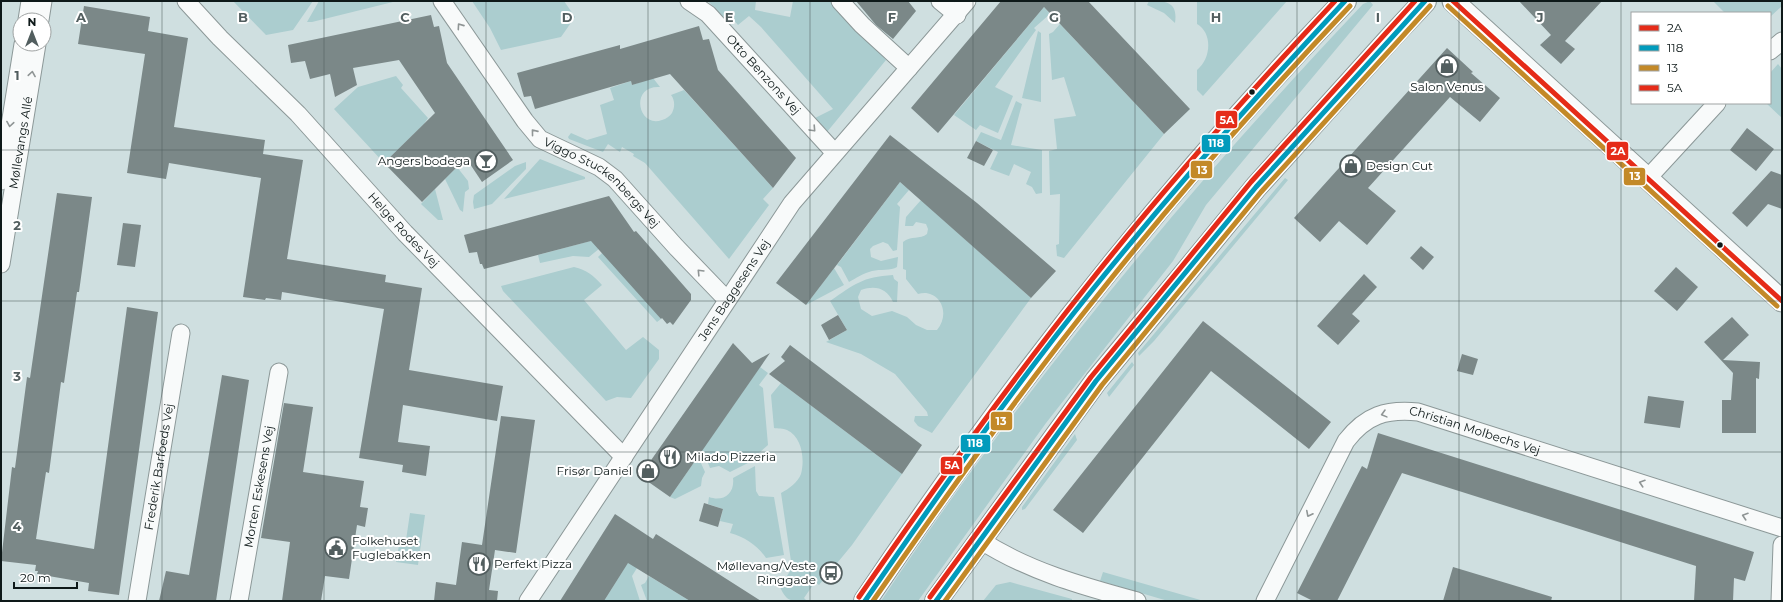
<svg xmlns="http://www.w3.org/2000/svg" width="1783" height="602" font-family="Montserrat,sans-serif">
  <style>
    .green { fill: #abcdcf }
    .building { fill: #7b8888 }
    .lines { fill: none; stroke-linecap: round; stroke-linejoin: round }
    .minor-casing { stroke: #8c9898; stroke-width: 19 }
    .tertiary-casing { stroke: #8c9898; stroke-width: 23 }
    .secondary-casing { stroke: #8c9898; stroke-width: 24 }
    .minor { stroke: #f8fafa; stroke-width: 17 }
    .tertiary { stroke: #f8fafa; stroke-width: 21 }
    .secondary { stroke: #f8fafa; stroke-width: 22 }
    .bus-1-casing { stroke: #fff; stroke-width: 8 }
    .bus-2-casing { stroke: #fff; stroke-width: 8 }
    .bus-3-casing { stroke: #fff; stroke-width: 8 }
    .bus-4-casing { stroke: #fff; stroke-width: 8 }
    .bus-1 { stroke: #e52b18; stroke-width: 5 }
    .bus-2 { stroke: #019bbc; stroke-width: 5 }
    .bus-3 { stroke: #c38928; stroke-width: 5 }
    .bus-4 { stroke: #e52b18; stroke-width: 5 }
    .oneway { stroke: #8f9595 }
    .grid { fill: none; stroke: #525e5f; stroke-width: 1; stroke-opacity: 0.55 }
    .bus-dot { fill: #0e1919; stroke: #fff; stroke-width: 1.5 }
    .labels { text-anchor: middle; stroke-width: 4; stroke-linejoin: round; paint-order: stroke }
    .street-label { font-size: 12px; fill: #0e1919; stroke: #fff }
    .poi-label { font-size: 12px; fill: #0e1919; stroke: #fff; text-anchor: start }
    .grid-label { font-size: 13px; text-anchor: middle; font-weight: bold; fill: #525e5f; stroke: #fff; stroke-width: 4; stroke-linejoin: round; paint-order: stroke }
    .line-badge { stroke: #fff; stroke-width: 1.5 }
    .badge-label { font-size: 11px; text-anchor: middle; font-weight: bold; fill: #fff }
  </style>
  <rect width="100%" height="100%" fill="#cfdfe0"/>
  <!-- green -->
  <path class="green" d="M233 1H313L293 30 266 35Z
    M319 1H397L312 22H307Z
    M472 1H564L575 17 561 37 501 50 490 28Z
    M708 1H756L755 10 790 17 793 1H831L886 60 827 132 815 121V118L833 109 761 27 749 16 738 25 731 17 727 21Z
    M1149 1C1167 1 1178 2 1175 23L1164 13 1147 5Z
    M1197 1H1287L1203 96 1197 90V70C1211 59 1213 33 1197 24Z
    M1370 1 1373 5 1206 205 1173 261 1046 423 918 601H881C1023 388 1187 190 1363 4Z
    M1713 1H1782V6L1770 17V13H1725Z
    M1044 7 1050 14 1034 28 1036 30 995 87 1013 96 998 133 980 125 976 130 954 115Z
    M1060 24 1164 134 1064 258 1057 256 1056 245 1059 244 1060 194 1050 195 1049 151 1057 149 1054 119 1076 116 1064 77 1052 80 1049 34 1053 32Z
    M1038 31 1041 33V102L1022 98Z
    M1778 64 1782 69V118L1766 103H1770V73Z
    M396 76 403 85 401 88 428 118 424 124 384 163 334 109 358 87Z
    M653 78 660 87C629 85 638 129 662 120 666 119 670 116 672 113 675 107 675 100 671 95L684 90 773 188 763 199 769 205 729 259 645 163 633 156 634 154 622 147 620 152 608 144 603 152 569 139 568 137 571 133 587 140 607 134 600 105 614 100 610 88 631 81 632 85Z
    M1016 101 1022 104 1011 145 1042 150V193L1036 194 1032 187 1026 184 1031 172 1014 164 1009 176 990 169 998 152 976 141 981 132 1001 140Z
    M540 159 585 177V179L504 199Z
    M526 162V169L492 204 474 209 473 202 474 195 515 166Z
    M457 167 468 181 469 189 465 192 463 212 460 210 445 179Z
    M1285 178 1288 180 1154 341 1139 356 1138 353Z
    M900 182 909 190 897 204 900 207 897 250 893 251 888 244 883 242 873 246 870 249 871 257 881 261 898 257 897 267C891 271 880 269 872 271 864 273 856 278 849 282L841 267 837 265Z
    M435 189 443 220H438L421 204Z
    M921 200 1031 298 932 433 918 426 914 421 915 416H928L927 412 895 374 861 354 826 342 847 330 830 301C855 284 862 277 893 275L894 279 898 282 897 302H893C887 288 875 285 861 290L858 297 861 309 872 316 892 311 907 317 916 325 927 330H937C952 312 938 288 918 294L906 279V270L903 269V242C911 235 920 240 927 234L928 229 926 224 916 222 913 226H905L906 217Z
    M598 239 605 244 589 257 573 256 540 263 538 255Z
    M605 250 661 319 657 322 598 257Z
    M574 267C587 270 593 275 602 285L584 300 626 350 643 337 659 350V359L631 398 617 397 606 401 503 291 501 286Z
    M834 268 844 285 806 305Z
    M1132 362 1134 365 1109 397 1107 393Z
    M760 367 768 373 759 385 763 388 768 445 759 453 756 459 730 472 719 466 710 468 706 458 700 453Z
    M781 383 902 474 852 545 819 585 815 582 804 598 807 601C790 601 787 602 780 587L792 568 781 493C789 489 798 482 801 474 805 459 802 437 787 430 783 428 778 429 774 428L771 395Z
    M1075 434 1077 440 1025 509 1022 510V507Z
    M697 458 700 461 705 472 702 478 701 486 675 499 670 497Z
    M755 466 756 491 759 496 774 497 784 555 766 558C758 546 745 537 730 533L733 524 720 521 723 509 708 504 709 497C723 502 735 494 733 478Z
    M410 513 425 515 418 565 396 562 400 540H406Z
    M629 561 637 568 632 576 640 601H604Z
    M1103 572 1204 601H1168L1100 581Z
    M649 576 690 601H647L641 585 645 583Z
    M1010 582 1072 599V601H983L996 585Z"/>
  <!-- building -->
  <path class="building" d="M856 1H908L916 11 893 39 876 25Z
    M1001 1H1088L1190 109 1164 134 1044 7 938 133 911 108Z
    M1519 1H1602L1565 41 1575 49 1561 64 1540 45 1551 35Z
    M84 6 150 17 148 31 188 38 174 127 265 140 263 154 303 160 287 259 386 275 385 282 422 288 409 370 503 386 497 421 403 405 398 442 430 446 426 476 402 472 403 465 359 458 384 309 282 292 281 300 266 298 265 300 243 297 261 178 169 163 166 179 127 173 145 54 78 44Z
    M431 15 434 27 439 26 447 63 513 160 482 182 466 158 422 202 384 163 435 113 399 60 353 68 357 85 335 97 330 74 310 79 305 61 291 63 288 45Z
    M699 26 703 40 709 39 718 70 796 158 773 188 670 74 632 85 631 81 535 109 531 96 524 97 517 73 620 45V49Z
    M1447 48 1473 72 1471 73 1500 98 1480 122 1450 97 1368 188 1396 211 1367 245 1339 221 1320 242 1294 218Z
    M1747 128 1774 149 1756 171 1730 150Z
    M890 135 977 203 1056 271 1031 298 900 182 806 305 776 283Z
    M976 141 993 150 984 166 967 158Z
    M1771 171 1782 175V209L1768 204 1747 227 1732 213Z
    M57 193 92 197 79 292H77L64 383 61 382 49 473 46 472 36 539 94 549 127 307 158 312 119 595 88 591 89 583 37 574 38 571H35L36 565 1 561 12 467 15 468 27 377 30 378Z
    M609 196 634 232 636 231 691 294V300L673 325 670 322 667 324 662 318 661 319 591 241 484 269 482 264H480L477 252 469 253 464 235Z
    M123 223 141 225 135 267 117 265Z
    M1421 246 1434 257 1423 270 1410 258Z
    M1676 267 1698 287 1677 311 1654 291Z
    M1364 274 1377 287 1352 314 1360 321 1338 345 1317 326Z
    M838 315 847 330 829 340 821 325Z
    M1732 317 1749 335 1723 360 1760 362 1759 379 1756 378V433H1722V400H1731L1733 373 1704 342Z
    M1203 321 1331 422 1309 449 1211 371 1083 533 1053 510Z
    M733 343 752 363 770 353 670 497 640 476Z
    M790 345 922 445 902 474 769 374 785 361 781 357Z
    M1462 354 1478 359 1473 375 1457 371Z
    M222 375 249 380 216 601H159L166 571 189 575Z
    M1648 396 1684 401 1680 428 1644 423Z
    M284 403 313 407 303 472 364 481 360 507 368 508 365 527 357 525 349 579 325 576 321 601H282L290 542 261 538Z
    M501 416 535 420 516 553 495 550 489 590 498 591 497 601H434L436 582 456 585 462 542 482 545Z
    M1378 433 1754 552 1745 581 1734 578 1733 601H1694L1696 566 1402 473 1337 601H1313L1297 593 1362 466 1367 469Z
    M704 503 723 509 718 527 699 521Z
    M615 514 653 539 656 534 761 601H690L628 563 604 601H560Z
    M1453 567 1552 597 1551 601H1443Z"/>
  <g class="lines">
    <!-- minor casing -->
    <g class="minor-casing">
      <g id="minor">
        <path id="s1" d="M186 1 220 38 298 114 405 233 624 457"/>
        <path id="s2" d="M442 1 525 121 540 139 599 167 615 179 676 247 727 300"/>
        <path id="s3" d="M689 1 708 14 834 152"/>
        <path d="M840 1 862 25 909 68"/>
        <path d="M940 1 957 15"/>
        <path d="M27 20 30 1"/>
        <path d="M40 20 43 1"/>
        <path d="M1770 51 1782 41"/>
        <path d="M1647 179 1717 103"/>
        <path d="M1 181 23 44"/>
        <path id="s4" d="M1 264 37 44"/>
        <path d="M980 540C1028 571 1082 586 1137 601"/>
        <path id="s5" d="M137 601 181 333"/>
        <path id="s6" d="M239 601 279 372"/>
        <path id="s7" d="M528 601 792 203 967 1"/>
        <path id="s8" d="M1265 601 1346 441C1366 415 1386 409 1418 412L1782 528"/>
        <path d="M1780 601 1782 545"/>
      </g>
    </g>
    <!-- tertiary casing -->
    <g class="tertiary-casing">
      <path id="tertiary" d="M1453 1 1782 301"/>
    </g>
    <!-- secondary casing -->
    <g class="secondary-casing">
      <path id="secondary" d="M865 601C1008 388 1167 186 1345 1
        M936 601 1096 381 1178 282 1256 187 1394 34 1425 1"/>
    </g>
    <!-- minor -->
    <use href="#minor" class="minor"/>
    <!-- tertiary -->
    <use href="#tertiary" class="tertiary"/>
    <!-- secondary -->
    <use href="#secondary" class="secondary"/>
    <!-- bus-1 casing -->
    <g class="bus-1-casing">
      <path id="bus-1" d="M1453 1 1782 301"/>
    </g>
    <!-- bus-2 casing -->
    <g class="bus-2-casing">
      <path id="bus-2" d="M865 601C938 495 1012 389 1093 289 1173 190 1258 94 1345 1
        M936 601 1096 381 1256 187 1425 1"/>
    </g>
    <!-- bus-3 casing -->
    <g class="bus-3-casing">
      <path id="bus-3" d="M1448 6 1777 306
        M873 601C945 497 1019 393 1098 295 1178 194 1262 99 1350 6
        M945 601 1102 385 1261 192 1430 6"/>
    </g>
    <!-- bus-4 casing -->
    <g class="bus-4-casing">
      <path id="bus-4" d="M859 597C932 491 1006 388 1086 287 1164 188 1249 93 1335 1
        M930 597 1091 377 1251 182 1415 1"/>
    </g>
    <!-- bus-1 -->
    <use href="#bus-1" class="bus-1"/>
    <!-- bus-2 -->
    <use href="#bus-2" class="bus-2"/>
    <!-- bus-3 -->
    <use href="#bus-3" class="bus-3"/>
    <!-- bus-4 -->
    <use href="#bus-4" class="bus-4"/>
  </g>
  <!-- one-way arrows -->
  <defs><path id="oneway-chevron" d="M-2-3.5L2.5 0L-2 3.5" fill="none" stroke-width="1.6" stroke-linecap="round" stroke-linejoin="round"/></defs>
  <g class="oneway">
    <use href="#oneway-chevron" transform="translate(460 26) rotate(-125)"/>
    <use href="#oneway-chevron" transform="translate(32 74) rotate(-81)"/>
    <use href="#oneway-chevron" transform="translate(10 124) rotate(99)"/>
    <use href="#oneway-chevron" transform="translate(813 129) rotate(47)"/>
    <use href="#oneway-chevron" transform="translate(534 132) rotate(-129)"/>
    <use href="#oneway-chevron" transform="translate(700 272) rotate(-134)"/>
    <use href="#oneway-chevron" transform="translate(1384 414) rotate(165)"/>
    <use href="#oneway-chevron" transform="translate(1642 483) rotate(-162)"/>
    <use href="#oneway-chevron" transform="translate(1309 514) rotate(117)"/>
    <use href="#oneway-chevron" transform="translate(1745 516) rotate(-162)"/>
  </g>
  <!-- grid -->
  <path class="grid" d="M162 1V601M324 1V601M486 1V601M648 1V601M810 1V601M973 1V601M1135 1V601M1297 1V601M1459 1V601M1621 1V601M1 150H1782M1 301H1782M1 452H1782"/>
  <!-- icons -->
  <defs>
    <g id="shop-ring" transform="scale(1.15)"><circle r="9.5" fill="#fff" stroke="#525e5f" stroke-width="1.5"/><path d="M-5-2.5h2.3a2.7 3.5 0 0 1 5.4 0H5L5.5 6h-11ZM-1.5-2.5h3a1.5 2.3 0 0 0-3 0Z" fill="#525e5f"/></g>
    <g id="bar-ring" transform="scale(1.15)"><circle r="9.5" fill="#fff" stroke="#525e5f" stroke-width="1.5"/><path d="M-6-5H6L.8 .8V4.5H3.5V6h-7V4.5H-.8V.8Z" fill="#525e5f"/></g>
    <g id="restaurant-ring" transform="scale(1.15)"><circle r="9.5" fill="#fff" stroke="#525e5f" stroke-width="1.5"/><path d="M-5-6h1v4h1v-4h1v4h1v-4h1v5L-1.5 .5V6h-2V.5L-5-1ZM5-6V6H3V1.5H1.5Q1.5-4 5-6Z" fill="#525e5f"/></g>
    <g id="civic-ring" transform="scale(1.15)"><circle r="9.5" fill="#fff" stroke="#525e5f" stroke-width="1.5"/><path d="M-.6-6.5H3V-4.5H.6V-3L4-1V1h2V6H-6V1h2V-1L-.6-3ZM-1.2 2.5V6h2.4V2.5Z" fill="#525e5f"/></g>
    <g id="bus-ring" transform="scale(1.15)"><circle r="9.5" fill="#fff" stroke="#525e5f" stroke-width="1.5"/><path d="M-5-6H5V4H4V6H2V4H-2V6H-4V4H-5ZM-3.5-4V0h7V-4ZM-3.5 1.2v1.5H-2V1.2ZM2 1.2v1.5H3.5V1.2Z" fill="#525e5f"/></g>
  </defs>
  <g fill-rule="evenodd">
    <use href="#shop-ring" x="1447" y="66"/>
    <use href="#bar-ring" x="486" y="161"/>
    <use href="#shop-ring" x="1351" y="166"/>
    <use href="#restaurant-ring" x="670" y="457"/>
    <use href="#shop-ring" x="648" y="471"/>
    <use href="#civic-ring" x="336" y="548"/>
    <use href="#restaurant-ring" x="479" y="564"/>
    <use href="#bus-ring" x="831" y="573"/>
  </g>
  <!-- markers -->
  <g class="bus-dot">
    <circle cx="1252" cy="92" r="3.5"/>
    <circle cx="1720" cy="245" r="3.5"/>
  </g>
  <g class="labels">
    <!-- street labels -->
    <g class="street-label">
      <text dy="4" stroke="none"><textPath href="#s3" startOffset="105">Otto Benzons Vej</textPath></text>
      <text dy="4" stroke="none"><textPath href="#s4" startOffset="123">Møllevangs Allé</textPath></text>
      <text dy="4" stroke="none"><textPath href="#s2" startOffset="246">Viggo Stuckenbergs Vej</textPath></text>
      <text dy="4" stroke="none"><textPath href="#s1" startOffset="316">Helge Rodes Vej</textPath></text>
      <text dy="4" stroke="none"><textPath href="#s7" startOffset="373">Jens Baggesens Vej</textPath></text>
      <text dy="4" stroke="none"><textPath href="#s8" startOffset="321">Christian Molbechs Vej</textPath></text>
      <text dy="4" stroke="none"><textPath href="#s5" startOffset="136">Frederik Barfoeds Vej</textPath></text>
      <text dy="4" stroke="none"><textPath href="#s6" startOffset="116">Morten Eskesens Vej</textPath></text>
    </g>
    <!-- poi labels -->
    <g class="poi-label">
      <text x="1447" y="91" text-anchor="middle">Salon Venus</text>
      <text x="470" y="165" text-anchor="end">Angers bodega</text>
      <text x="1366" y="170">Design Cut</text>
      <text x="686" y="461">Milado Pizzeria</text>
      <text x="632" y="475" text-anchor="end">Frisør Daniel</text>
      <text x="352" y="545">Folkehuset<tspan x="352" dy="14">Fuglebakken</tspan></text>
      <text x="494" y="568">Perfekt Pizza</text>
      <text x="816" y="570" text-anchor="end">Møllevang/Veste<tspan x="816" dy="14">Ringgade</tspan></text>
    </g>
  </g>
  <g class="grid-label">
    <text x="81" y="22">A</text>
    <text x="243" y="22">B</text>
    <text x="405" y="22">C</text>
    <text x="567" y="22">D</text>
    <text x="729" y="22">E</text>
    <text x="892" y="22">F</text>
    <text x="1054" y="22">G</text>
    <text x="1216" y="22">H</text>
    <text x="1378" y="22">I</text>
    <text x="1540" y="22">J</text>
    <text x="17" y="80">1</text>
    <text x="17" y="230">2</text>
    <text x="17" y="381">3</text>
    <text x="17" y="531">4</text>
  </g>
  <g class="line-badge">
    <rect x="1215" y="110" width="23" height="19" rx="4" fill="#e52b18"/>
    <rect x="1201" y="134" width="30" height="19" rx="4" fill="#019bbc"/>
    <rect x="1606" y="141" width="23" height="20" rx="4" fill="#e52b18"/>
    <rect x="1190" y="160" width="23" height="19" rx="4" fill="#c38928"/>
    <rect x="1623" y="167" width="23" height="19" rx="4" fill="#c38928"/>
    <rect x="990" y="411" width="23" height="20" rx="4" fill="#c38928"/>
    <rect x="960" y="434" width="31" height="19" rx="4" fill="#019bbc"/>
    <rect x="940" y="456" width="23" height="19" rx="4" fill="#e52b18"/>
  </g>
  <g class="badge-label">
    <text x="1227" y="124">5A</text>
    <text x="1216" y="147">118</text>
    <text x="1618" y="155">2A</text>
    <text x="1202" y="174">13</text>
    <text x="1635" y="180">13</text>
    <text x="1001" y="425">13</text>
    <text x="975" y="447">118</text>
    <text x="952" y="469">5A</text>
  </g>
  <!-- border -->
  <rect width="1783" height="602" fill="none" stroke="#0e1919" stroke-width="4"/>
  <!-- legend -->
  <rect x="1631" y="12" width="140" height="92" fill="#ffffff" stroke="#9fa3a3"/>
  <rect x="1639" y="25" width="20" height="6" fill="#e52b18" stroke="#9fa3a3"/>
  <text x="1667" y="32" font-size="12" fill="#0e1919">2A</text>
  <rect x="1639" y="45" width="20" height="6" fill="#019bbc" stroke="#9fa3a3"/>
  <text x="1667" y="52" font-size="12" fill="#0e1919">118</text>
  <rect x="1639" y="65" width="20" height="6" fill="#c38928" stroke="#9fa3a3"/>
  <text x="1667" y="72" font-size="12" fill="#0e1919">13</text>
  <rect x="1639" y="85" width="20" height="6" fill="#e52b18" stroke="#9fa3a3"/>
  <text x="1667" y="92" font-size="12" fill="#0e1919">5A</text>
  <!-- north arrow -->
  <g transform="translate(32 32)"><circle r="19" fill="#ffffff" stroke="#9fa3a3"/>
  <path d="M0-3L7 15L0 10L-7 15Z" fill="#525e5f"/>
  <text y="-6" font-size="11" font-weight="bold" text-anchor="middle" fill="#0e1919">N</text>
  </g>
  <!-- scale -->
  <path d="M14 582v6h63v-6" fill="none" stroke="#0e1919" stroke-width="2"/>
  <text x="20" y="582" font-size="12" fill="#0e1919" stroke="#ffffff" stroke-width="3" paint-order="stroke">20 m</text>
</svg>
